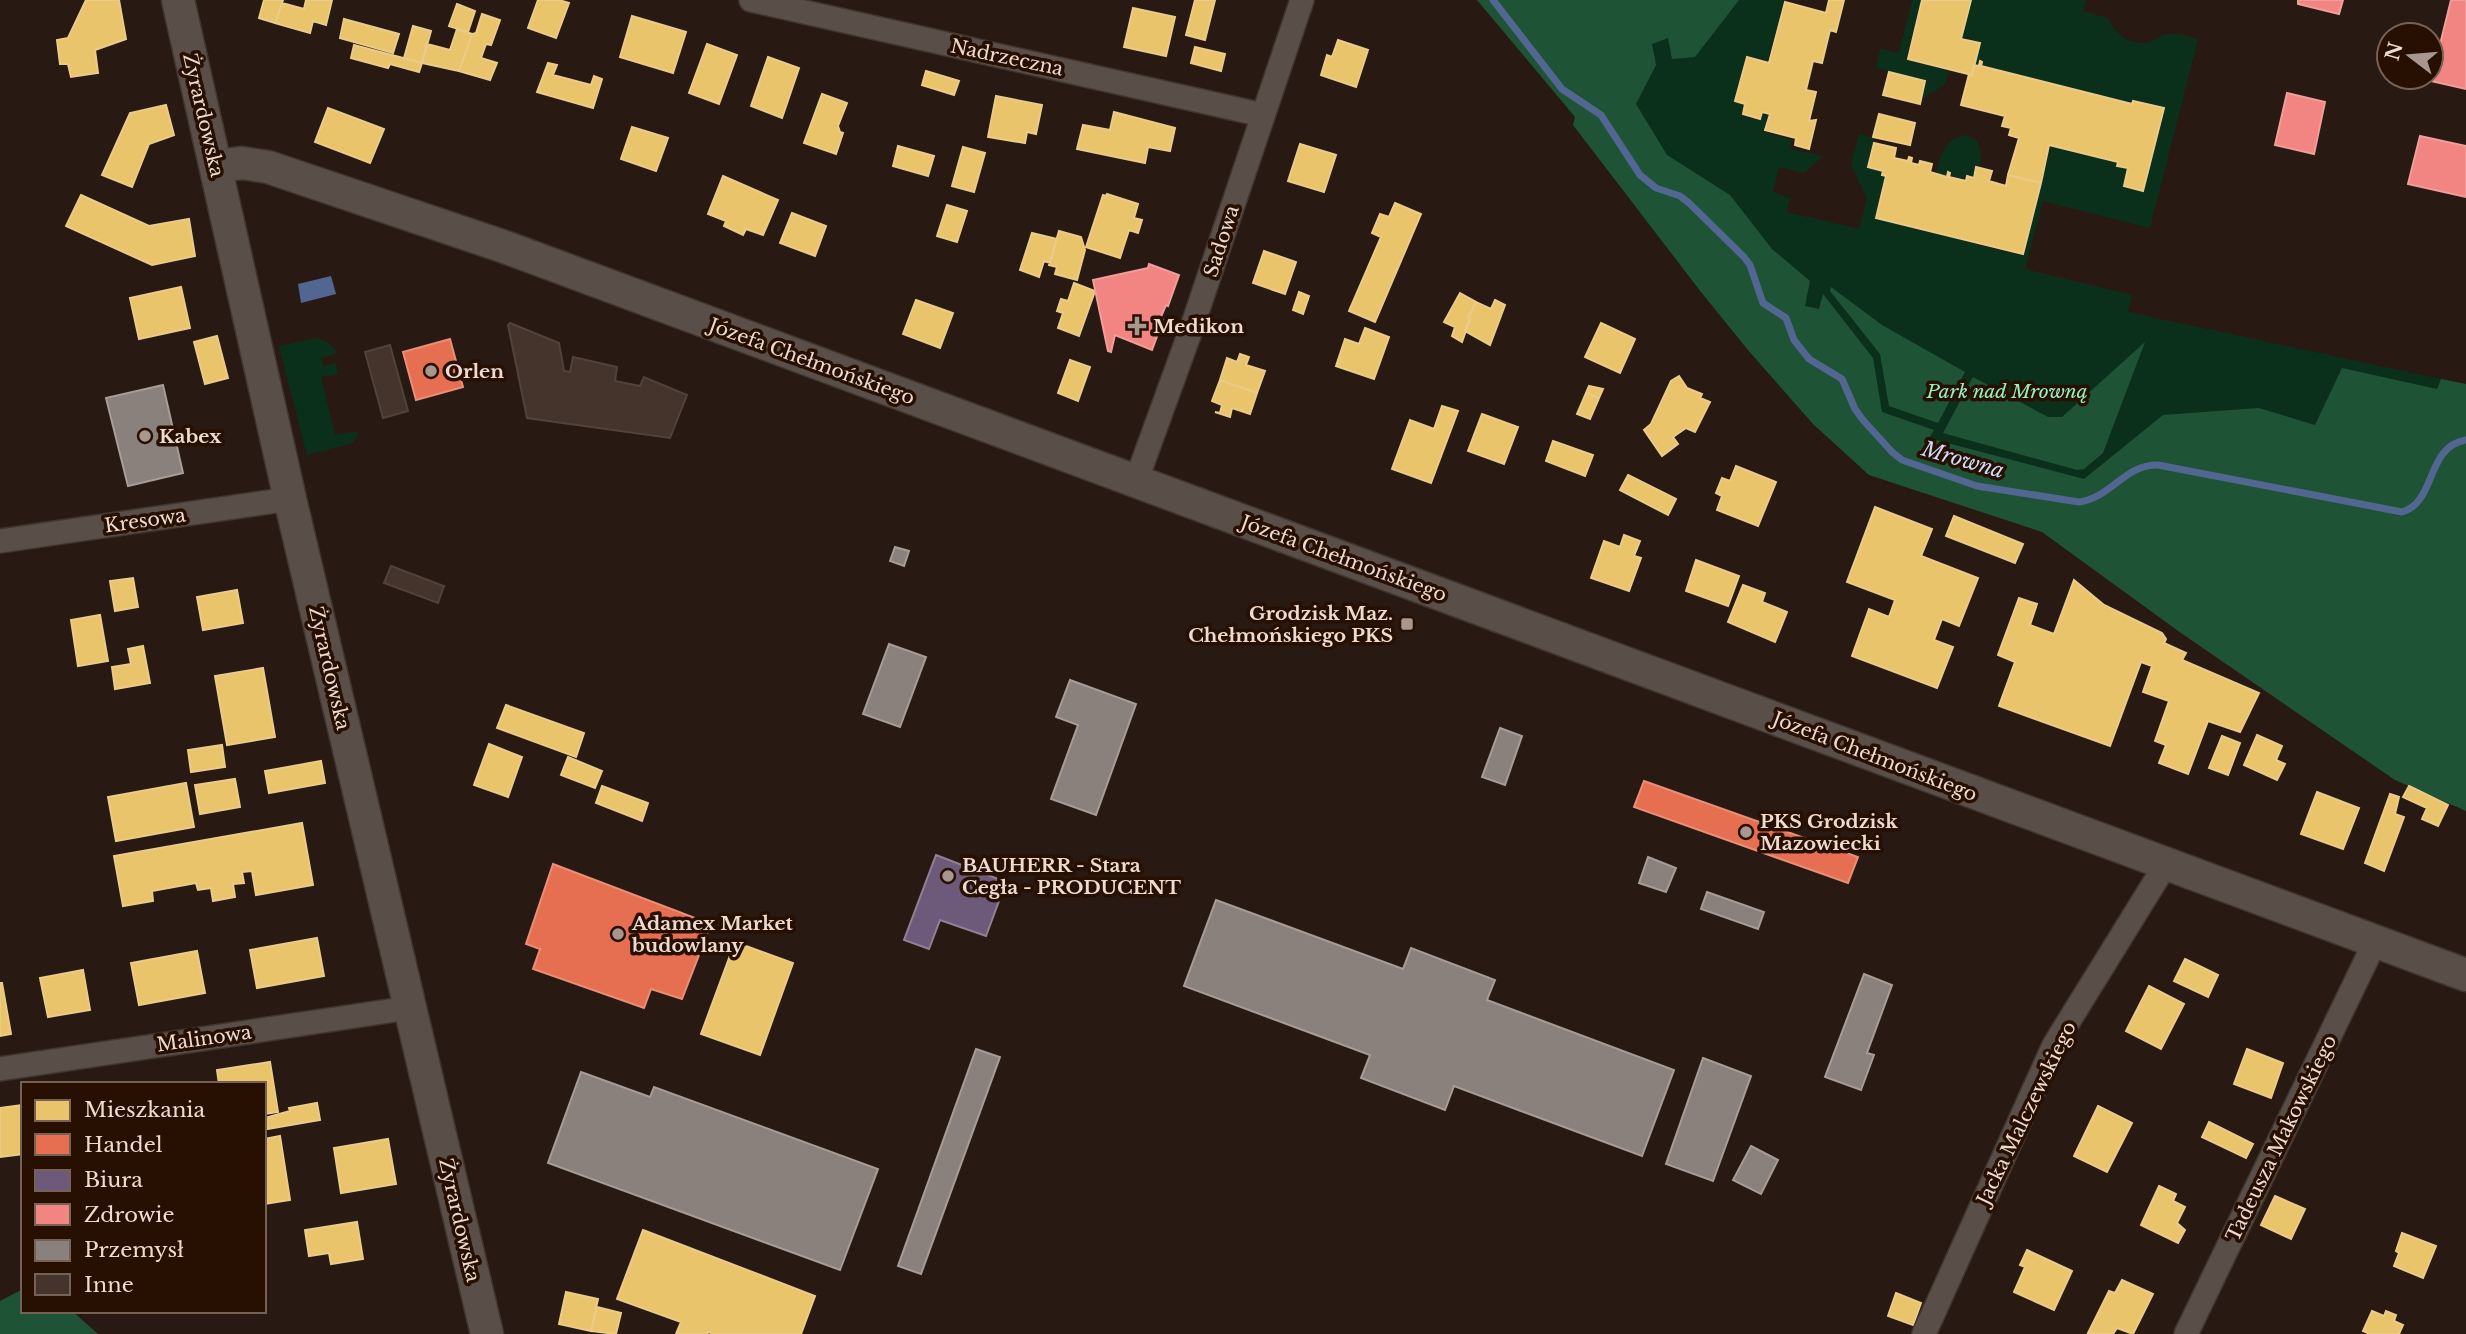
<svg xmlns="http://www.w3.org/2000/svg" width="2466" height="1334" font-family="'Libre Baskerville',serif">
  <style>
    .green { fill: #0a301c }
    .forest { fill: #1f5336 }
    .water { fill: #526692 }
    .homes { fill: #e9c46a; stroke: #eacb89; stroke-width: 2 }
    .shops { fill: #e76f51; stroke: #e98f77; stroke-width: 2 }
    .offices { fill: #6d597a; stroke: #938094; stroke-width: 2 }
    .health { fill: #f28482; stroke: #f09e9a; stroke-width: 2 }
    .industry { fill: #8a817c; stroke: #a89c96; stroke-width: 2 }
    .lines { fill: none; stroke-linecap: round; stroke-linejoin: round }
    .stream { stroke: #526692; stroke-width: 7 }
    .building { fill: #44342b; stroke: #50433c; stroke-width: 2 }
    .street-casing { stroke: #41352f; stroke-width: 26 }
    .secondary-casing { stroke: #41352f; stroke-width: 35 }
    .street { stroke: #594f48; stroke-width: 23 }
    .secondary { stroke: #594f48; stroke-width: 32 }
    .poi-dot { fill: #a8978e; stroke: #270f02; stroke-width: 2.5 }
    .labels { text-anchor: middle; stroke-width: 7; stroke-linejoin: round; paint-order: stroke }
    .street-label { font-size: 19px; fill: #eddbd1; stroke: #270f02 }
    .poi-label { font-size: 19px; font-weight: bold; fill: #eddbd1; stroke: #270f02; text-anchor: start }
    .park-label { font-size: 19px; font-style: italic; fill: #97f1bd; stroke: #270f02 }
    .water-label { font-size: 21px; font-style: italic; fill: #ccdbfa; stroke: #270f02 }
  </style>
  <rect width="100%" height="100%" fill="#281a12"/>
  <!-- green -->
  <path class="green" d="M1640 0H1784L1768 61 1746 56 1734 102 1744 105 1742 116 1760 121 1762 114 1768 115 1763 132 1792 140 1790 149 1823 156 1804 173 1779 167 1773 192 1790 198 1787 212 1859 229 1867 199 1851 165 1859 134 1874 138 1867 167 1882 172 1881 176 1885 177 1875 218 2023 256 2050 146 2117 163 2116 166 2127 169 2123 187 2143 192 2164 108 2132 100 2131 103 1982 66V61L1980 60 1978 66 1975 65 1980 42 1962 37 1971 0H2086L2083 11 2108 18C2115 34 2130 47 2149 42 2156 40 2163 34 2170 34 2179 33 2190 37 2198 39L2150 228 2043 201 2025 269 2132 295 2128 312 2441 379 2406 471 2388 486 1869 475 1813 424 1748 350 1701 292 1573 125 1575 117 1546 80Z
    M1912 0H1921L1906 60 1949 71 1945 84 1922 99 1926 81 1876 68 1880 49 1899 53Z
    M1967 135 1977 141 1981 154 1980 167H1975L1974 176 1967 175 1965 179 1951 176 1952 172 1948 171 1946 175 1936 173C1941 155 1945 137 1967 135Z
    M318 338 331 345 338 353 321 358 323 366 336 363 338 374 321 377 335 435 357 431 358 435 353 443 307 455 279 346Z"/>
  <!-- forest -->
  <path class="forest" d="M1477 0H1739L1695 57 1672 59 1668 38 1652 44 1656 65 1636 104 1667 155 1730 195 1772 249 1810 281 1805 306 1819 309 1823 294 1873 358 1882 412 1934 430 1925 445 1931 449 1936 440 2084 479 2163 415 2259 408 2315 425 2342 368 2437 389 2441 379 2466 384V811L2395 780 2181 633 2042 532 1869 475 1813 424 1748 350 1701 292 1573 125 1575 117Z
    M1831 287 1882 325 1965 372 1938 423 1889 406 1880 354 1830 291Z
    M2145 342 2103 453 2084 469 2077 470 1943 433 1973 377 2048 417H2062Z
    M23 1289V1311H72L98 1334H0V1301Z"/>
  <!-- water -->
  <path class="water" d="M331 276 336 294 301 303 298 284Z"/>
  <!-- homes -->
  <path class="homes" d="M86 0H119L126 39 95 50 98 73 71 77 68 64H60L57 40 68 38Z
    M264 0H283L275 23 259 18Z
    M306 0H332L326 25 313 21 310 33 275 23 282 3 304 9Z
    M538 0H559L569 3 556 38 528 28Z
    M1195 0H1215L1205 40 1186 35Z
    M1829 0H1844L1836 32 1830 30 1822 63 1813 61 1806 90 1816 92 1809 121 1816 120 1809 149 1795 145 1796 138 1765 130 1770 114 1762 112 1760 119 1743 114 1745 104 1735 101 1747 57 1769 63 1785 2 1826 13Z
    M1922 0H1971L1961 39 1980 43 1972 75 1908 59Z
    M457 4 475 11 468 32 449 26Z
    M1133 8 1175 17 1166 56 1124 47Z
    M482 14 500 20 491 45 486 44 481 58 497 63 490 80 459 71 472 34 476 33Z
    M632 16 686 32 673 73 620 57Z
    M344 19 399 34 393 53 340 38Z
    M413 26 431 31 422 63 404 58Z
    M457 29 472 34 459 71 422 63 427 44 450 50Z
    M1338 40 1368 50 1356 87 1321 75 1327 55 1332 57Z
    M707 44 737 55 719 104 689 93Z
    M354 45 422 63 419 72 390 64 388 68 351 58Z
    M1195 47 1225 54 1221 71 1191 63Z
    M768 57 799 68 782 118 751 106Z
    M1980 61 1982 62 1981 66 2132 104 2133 101 2164 108 2143 191 2124 186 2128 168 2117 166 2118 162 2049 145 2041 183 2008 175 2019 138 2009 135 2011 128 2002 126 2005 116 1961 105 1969 74 1972 75 1974 65 1979 66Z
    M548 63 557 65 553 75 591 85 594 76 602 79 593 108 537 92Z
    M926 71 959 81 954 95 922 85Z
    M1889 72 1925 81 1920 104 1883 95Z
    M822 94 847 103 838 126 840 132 843 133 836 154 804 143Z
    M996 96 1042 105 1036 134 1027 132 1025 143 988 137Z
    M166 105 174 135 149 144 132 187 102 175 130 113Z
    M328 108 384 129 370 163 315 142Z
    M1114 112 1175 128 1170 151 1148 147 1145 163 1077 149 1083 125 1110 130Z
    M1879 114 1915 123 1910 145 1873 137Z
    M632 127 668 138 656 171 621 159Z
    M1874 143 1896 148 1894 158 1908 161 1909 157 1912 158 1911 163 1919 165 1920 161 1932 164 1930 172 1947 177 1948 172 1950 173 1949 177 1966 181 1967 176 1974 178 1976 167 1992 171 1989 181 2006 186 2008 175 2041 183 2023 254 1876 218 1886 176 1882 175 1883 171 1868 167Z
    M1300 144 1336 155 1324 192 1288 181Z
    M898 146 934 156 928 176 893 166Z
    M963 147 985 153 974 192 952 186Z
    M723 176 778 200 763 235 746 229 743 235 724 226 726 221 708 214Z
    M1107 194 1138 204 1134 218 1142 220 1138 233 1129 230 1120 258 1086 247 1103 195 1106 196Z
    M81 195 149 226 189 219 195 256 152 265 66 226Z
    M1395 203 1421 214 1375 322 1349 311 1381 237 1372 233 1380 214 1389 217Z
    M947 205 967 211 957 242 937 236Z
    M792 213 826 226 815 256 780 243Z
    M1059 231 1081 237 1085 250 1077 280 1055 274 1057 267 1049 265Z
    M1032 233 1057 239 1050 263 1044 261 1039 277 1020 270Z
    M1264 251 1296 262 1285 294 1253 283Z
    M1074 283 1095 291 1079 336 1058 328 1063 313 1057 311 1061 299 1068 301Z
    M181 287 190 328 139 339 130 298Z
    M1299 292 1309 296 1303 314 1293 310Z
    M1460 293 1476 302 1468 318 1470 319 1462 342 1452 336 1455 327 1444 322Z
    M916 300 953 313 940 348 903 334Z
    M1495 300 1505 305 1490 345 1465 331 1470 319 1468 318 1476 302 1491 309Z
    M1601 323 1635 339 1620 373 1585 357Z
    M1365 328 1389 337 1374 379 1336 366 1345 339 1359 344Z
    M217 336 228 378 205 384 194 342Z
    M1240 354 1249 357 1246 365 1265 371 1257 393 1220 380 1227 358 1237 362Z
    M1070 360 1090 367 1078 401 1058 393Z
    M1679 376 1687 388 1702 394 1700 398 1710 402 1695 432 1686 428 1673 437 1678 444 1662 456 1644 430 1651 424 1671 381Z
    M1220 380 1257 393 1250 414 1232 408 1230 417 1215 412 1220 413 1222 405 1212 401Z
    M1589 386 1603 389 1599 398 1586 393Z
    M1586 393 1599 398 1590 419 1577 414Z
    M1442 406 1458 411 1431 483 1392 469 1410 420 1434 429Z
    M1482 414 1518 427 1504 464 1468 451Z
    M1553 441 1593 455 1585 476 1546 461Z
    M1736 466 1776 482 1758 526 1717 510 1722 496 1716 493 1722 478 1730 481Z
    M1628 475 1676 499 1668 515 1620 490Z
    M1875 507 1932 529 1921 556 1978 578 1959 626 1942 619 1934 640 1953 647 1937 688 1852 656 1869 609 1889 617 1895 600 1847 582Z
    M1954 516 2023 544 2015 563 1946 536Z
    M1624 535 1640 541 1634 556 1641 558 1629 591 1591 578 1604 541 1620 547Z
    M1696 560 1739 576 1728 606 1686 591Z
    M133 578 138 607 115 611 110 581Z
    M2074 580 2104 605 2162 633 2166 639 2164 643 2186 653 2182 660 2259 693 2240 732 2208 721 2188 774 2159 763 2166 745 2155 741 2169 701 2143 692 2152 666 2141 662 2110 746 1999 706 2015 662 1998 655 2019 598 2037 604 2030 625 2054 634Z
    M1743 585 1765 593 1762 602 1787 612 1775 642 1728 622Z
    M237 590 243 623 203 630 197 597Z
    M100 615 108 661 78 666 71 620Z
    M143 646 150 683 115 689 112 667 131 664 128 649Z
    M263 668 275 737 227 745 215 676Z
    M506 705 584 733 576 757 497 728Z
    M2257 735 2282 746 2276 760 2285 764 2277 780 2244 765Z
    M2222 736 2240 743 2228 775 2209 768Z
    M489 744 522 757 508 797 474 785Z
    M222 745 225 767 191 772 188 750Z
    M568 757 602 771 595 788 561 775Z
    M321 761 325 783 269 793 265 771Z
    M235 779 240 807 200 814 195 785Z
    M186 783 194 827 116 841 108 797Z
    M602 786 648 803 642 821 596 803Z
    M2409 786 2448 805 2438 826 2422 819 2427 808 2403 797Z
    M2317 792 2359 808 2343 849 2301 834Z
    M2390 794 2399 797 2395 814 2404 817 2384 871 2365 863Z
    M302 823 313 885 256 895 252 871 242 872 244 883 233 884 235 897 213 901 211 888 198 890 196 883 152 891 153 901 123 906 114 856Z
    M317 938 324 976 257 988 250 950Z
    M735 942 793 963 760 1055 701 1034Z
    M197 951 205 993 139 1005 131 963Z
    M2185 959 2218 975 2208 997 2174 981Z
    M83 970 90 1010 48 1017 40 978Z
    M0 983H2L11 1034 0 1036Z
    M2149 986 2184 1004 2161 1049 2126 1031Z
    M2247 1049 2283 1063 2271 1098 2234 1084Z
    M270 1062 278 1112 264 1114V1084H219L217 1070Z
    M317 1103 320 1120 267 1129 265 1118 290 1111 289 1108Z
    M23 1105V1154L0 1157V1108Z
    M2098 1106 2132 1123 2107 1172 2074 1156Z
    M2209 1122 2253 1144 2246 1158 2202 1137Z
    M280 1136 290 1200 264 1204V1139Z
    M388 1139 396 1184 341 1193 334 1148Z
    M2159 1186 2176 1194 2173 1201 2185 1207 2177 1223 2185 1230 2178 1243 2141 1225Z
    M2275 1196 2305 1209 2291 1239 2261 1225Z
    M357 1222 363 1259 331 1264 329 1253 309 1256 305 1230Z
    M643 1230 815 1296 801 1334H714L708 1332 707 1334H676L681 1322 617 1299Z
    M2402 1233 2436 1246 2423 1278 2394 1266 2399 1253 2396 1251Z
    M2027 1250 2072 1271 2054 1310 2014 1292 2025 1267 2020 1265Z
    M2122 1280 2153 1294 2133 1334 2117 1328 2113 1334 2088 1333 2109 1291 2115 1293Z
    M566 1292 598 1299 591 1331 559 1324Z
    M1896 1293 1921 1303 1913 1325 1888 1316Z
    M597 1307 621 1313 616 1334 591 1331Z
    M2372 1311 2384 1316 2386 1311 2396 1315 2394 1321 2403 1325 2399 1334H2370L2363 1331Z"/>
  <!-- shops -->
  <path class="shops" d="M450 339 463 387 416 400 403 352Z
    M1644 781 1858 857 1848 883 1634 807Z
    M553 864 711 924 682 999 651 989 644 1008 533 969 540 949 526 944Z"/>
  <!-- offices -->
  <path class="offices" d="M936 855 1006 882 986 936 940 920 929 949 904 940Z"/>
  <!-- health -->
  <path class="health" d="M2298 0H2343L2339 14 2298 4Z
    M2451 0H2466V89L2431 81Z
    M2287 93 2325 102 2314 154 2275 145Z
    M2420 136 2466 146V197L2408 184Z
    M1149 264 1179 275 1168 306 1166 305 1160 319 1163 320 1152 350 1115 335 1111 352 1108 351 1093 280 1148 268Z"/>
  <!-- industry -->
  <path class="industry" d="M163 385 183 473 128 486 106 398Z
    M895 547 909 551 904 566 890 561Z
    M889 644 926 657 900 727 863 714Z
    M1070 680 1136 704 1096 815 1051 799 1078 725 1056 717Z
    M1500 728 1522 736 1505 785 1482 777Z
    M1648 857 1676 868 1666 892 1639 883Z
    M1707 892 1764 912 1758 929 1701 909Z
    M1216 900 1403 969 1411 948 1495 980 1487 1000 1674 1070 1642 1156 1454 1086 1445 1110 1361 1078 1370 1055 1184 986Z
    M1864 974 1892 985 1867 1053 1874 1055 1861 1090 1825 1077Z
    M976 1049 1000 1057 921 1274 898 1266Z
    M1703 1058 1751 1076 1713 1181 1666 1164Z
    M581 1072 650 1097 654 1087 878 1169 840 1270 548 1163Z
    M1751 1146 1778 1160 1761 1194 1733 1180Z"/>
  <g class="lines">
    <!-- stream -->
    <path class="stream" d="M1493 0 1562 89 1601 115 1640 175 1656 188 1680 196 1689 203 1744 257 1750 265 1763 303 1786 318 1794 340 1809 359 1842 379 1855 409 1863 420 1892 452 1902 460 1977 486 2079 502C2111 498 2125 464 2158 465L2402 512C2437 502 2425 447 2466 440"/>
  </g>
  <!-- building -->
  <path class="building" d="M510 323 559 343 564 371 570 372 573 357 617 367 615 381 640 386 644 377 687 395 670 438 527 418 508 325Z
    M390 345 408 411 383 418 365 352Z
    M391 566 444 586 438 603 384 583Z"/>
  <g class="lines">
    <!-- street casing -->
    <g class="street-casing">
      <path id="street" d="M751 0 1263 115
        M1136 481 1192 327 1302 0
        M0 541 290 499
        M0 1069 409 1008
        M1924 1334 2054 1045 2166 864
        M2186 1334 2375 942"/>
    </g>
    <!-- secondary casing -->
    <g class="secondary-casing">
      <path id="secondary" d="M178 0 290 499 487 1334
        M216 166 242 163 268 167 505 247 2466 975"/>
    </g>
    <!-- street -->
    <use href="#street" class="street"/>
    <!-- secondary -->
    <use href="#secondary" class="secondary"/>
  </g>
  <!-- markers -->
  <g class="poi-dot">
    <path d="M1133.5 315.5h7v7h7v7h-7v7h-7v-7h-7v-7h7z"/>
    <circle cx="431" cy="371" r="7"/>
    <circle cx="145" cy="436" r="7"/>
    <rect x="1400" y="617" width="14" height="14" rx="3.5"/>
    <circle cx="1746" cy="832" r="7"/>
    <circle cx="948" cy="876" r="7"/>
    <circle cx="618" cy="934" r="7"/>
  </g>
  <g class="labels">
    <!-- street labels -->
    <g class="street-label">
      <text transform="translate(1007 57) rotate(12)" y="7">Nadrzeczna</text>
      <text transform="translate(204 115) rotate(77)" y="7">Żyrardowska</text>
      <text transform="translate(1221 241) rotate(-72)" y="7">Sadowa</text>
      <text transform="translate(812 361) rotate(20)" y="7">Józefa Chełmońskiego</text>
      <text transform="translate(145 520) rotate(-8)" y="7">Kresowa</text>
      <text transform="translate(1344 558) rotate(20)" y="7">Józefa Chełmońskiego</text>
      <text transform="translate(330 668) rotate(77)" y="7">Żyrardowska</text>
      <text transform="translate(1875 756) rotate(21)" y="7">Józefa Chełmońskiego</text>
      <text transform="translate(204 1038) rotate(-8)" y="7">Malinowa</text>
      <text transform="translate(2026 1113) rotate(-64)" y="7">Jacka Malczewskiego</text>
      <text transform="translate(2281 1138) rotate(-64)" y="7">Tadeusza Makowskiego</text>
      <text transform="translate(460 1220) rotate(77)" y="7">Żyrardowska</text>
    </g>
    <!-- poi labels -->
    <g class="poi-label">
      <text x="1153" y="333">Medikon</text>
      <text x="445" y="378">Orlen</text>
      <text x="159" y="443">Kabex</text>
      <text x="1393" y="620" text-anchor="end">Grodzisk Maz.<tspan x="1393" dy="22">Chełmońskiego PKS</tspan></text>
      <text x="1760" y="828">PKS Grodzisk<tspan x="1760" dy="22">Mazowiecki</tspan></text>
      <text x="962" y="872">BAUHERR - Stara<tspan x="962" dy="22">Cegła - PRODUCENT</tspan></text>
      <text x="632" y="930">Adamex Market<tspan x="632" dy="22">budowlany</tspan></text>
    </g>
    <!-- park labels -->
    <g class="park-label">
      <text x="2007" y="398">Park nad Mrowną</text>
    </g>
    <!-- water labels -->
    <g class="water-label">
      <text transform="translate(1963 460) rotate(16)" y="7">Mrowna</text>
    </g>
  </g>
  <!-- legend -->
  <rect x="21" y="1082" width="245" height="231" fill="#270f02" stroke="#766155" stroke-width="2"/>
  <rect x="35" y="1100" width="35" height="21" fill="#e9c46a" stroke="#766155" stroke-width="2"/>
  <text x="84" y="1117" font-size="21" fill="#eddbd1">Mieszkania</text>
  <rect x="35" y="1134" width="35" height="21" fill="#e76f51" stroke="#766155" stroke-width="2"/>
  <text x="84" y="1152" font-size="21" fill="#eddbd1">Handel</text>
  <rect x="35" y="1170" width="35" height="21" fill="#6d597a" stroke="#766155" stroke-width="2"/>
  <text x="84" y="1187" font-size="21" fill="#eddbd1">Biura</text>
  <rect x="35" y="1204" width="35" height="21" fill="#f28482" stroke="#766155" stroke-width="2"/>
  <text x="84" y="1222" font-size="21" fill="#eddbd1">Zdrowie</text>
  <rect x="35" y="1240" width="35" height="21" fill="#8a817c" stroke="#766155" stroke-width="2"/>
  <text x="84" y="1257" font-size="21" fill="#eddbd1">Przemysł</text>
  <rect x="35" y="1274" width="35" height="21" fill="#44342b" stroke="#766155" stroke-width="2"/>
  <text x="84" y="1292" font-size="21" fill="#eddbd1">Inne</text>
  <!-- north arrow -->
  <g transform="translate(2410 56) rotate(286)"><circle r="33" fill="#270f02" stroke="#766155" stroke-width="2"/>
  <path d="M0-5L12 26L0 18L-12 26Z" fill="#a8978e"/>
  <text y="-10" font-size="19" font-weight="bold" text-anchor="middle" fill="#eddbd1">N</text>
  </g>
</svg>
